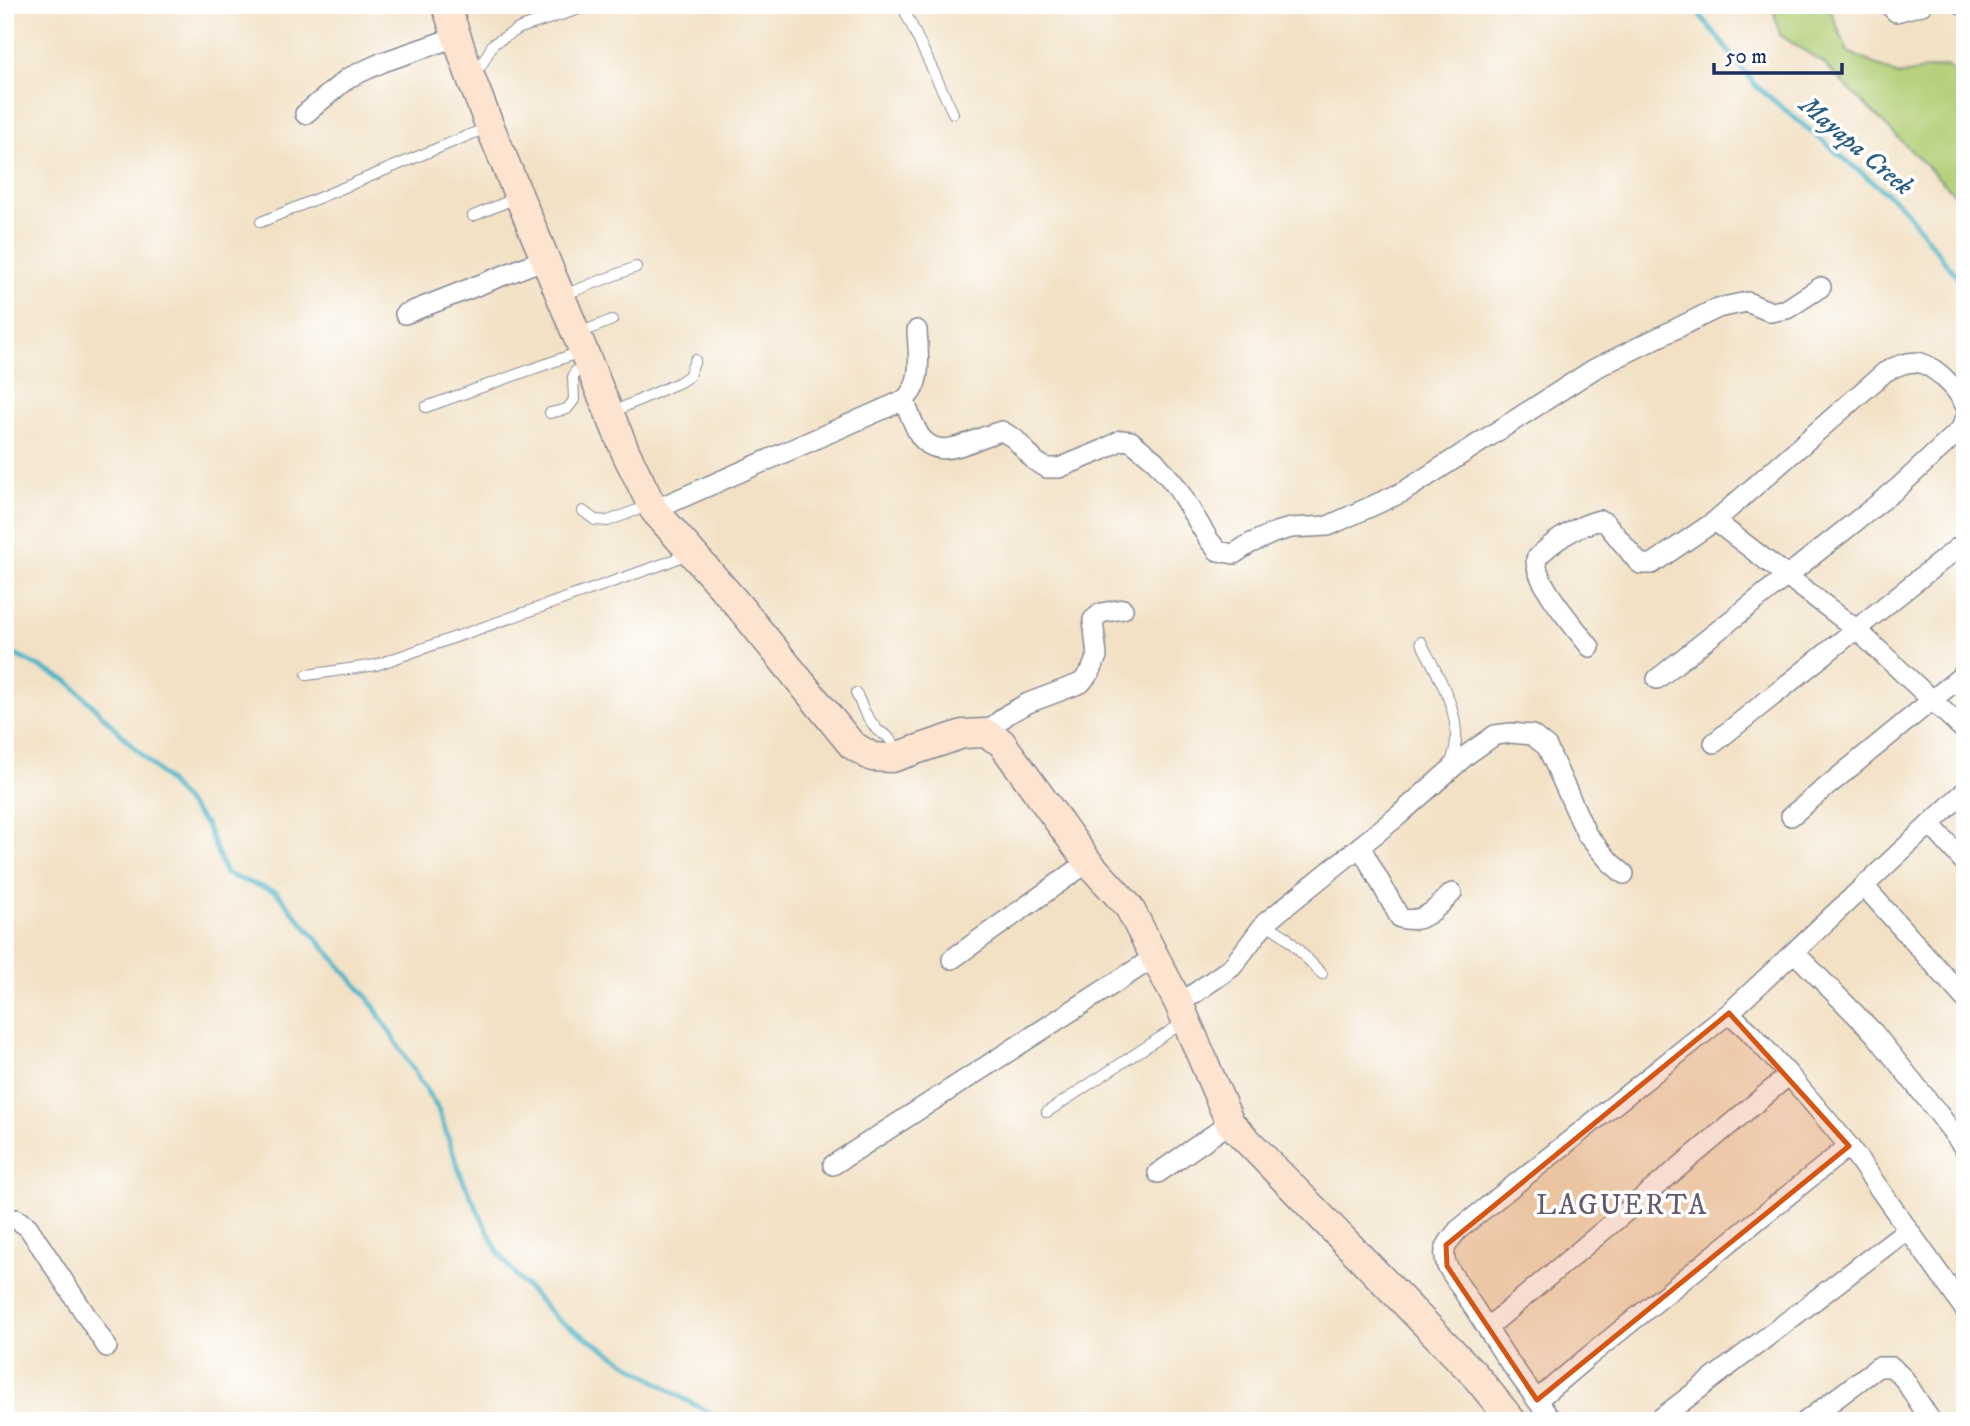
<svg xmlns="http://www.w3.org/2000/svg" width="1970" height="1426" font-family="'IM FELL DW Pica',serif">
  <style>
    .green { fill: #b1ce75; stroke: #667e6a; stroke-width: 2 }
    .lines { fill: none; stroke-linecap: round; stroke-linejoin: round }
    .stream { stroke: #48b3c6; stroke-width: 5 }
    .lane-casing { stroke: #868892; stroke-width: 12 }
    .street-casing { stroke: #868892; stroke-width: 22 }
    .secondary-casing { stroke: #868892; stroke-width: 31 }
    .lane { stroke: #fff; stroke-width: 10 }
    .street { stroke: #fff; stroke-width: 19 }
    .secondary { stroke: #fde4d0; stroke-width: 28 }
    .marked { fill: #d45514; fill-opacity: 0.2; stroke: #d45514; stroke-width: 5; stroke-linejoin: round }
    .labels { text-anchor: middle; stroke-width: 7; stroke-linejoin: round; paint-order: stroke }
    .water-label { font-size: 26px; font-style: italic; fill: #2b5d82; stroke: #fff }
    .quarter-label { font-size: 28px; letter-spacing: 2px; fill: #635b6a; stroke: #fff }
  </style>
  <rect width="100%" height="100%" fill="#fff"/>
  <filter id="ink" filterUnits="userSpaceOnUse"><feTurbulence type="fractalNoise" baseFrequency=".0143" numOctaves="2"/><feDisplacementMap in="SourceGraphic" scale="14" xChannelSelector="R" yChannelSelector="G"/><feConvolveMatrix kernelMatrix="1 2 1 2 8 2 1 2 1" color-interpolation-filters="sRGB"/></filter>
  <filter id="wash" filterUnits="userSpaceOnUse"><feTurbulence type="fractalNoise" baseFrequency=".00686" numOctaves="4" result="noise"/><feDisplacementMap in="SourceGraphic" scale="28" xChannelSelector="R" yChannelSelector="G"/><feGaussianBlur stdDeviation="1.57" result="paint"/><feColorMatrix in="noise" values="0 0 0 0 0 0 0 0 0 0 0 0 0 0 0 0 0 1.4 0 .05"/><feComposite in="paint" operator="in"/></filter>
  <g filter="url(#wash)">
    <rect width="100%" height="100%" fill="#f2e1c5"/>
    <!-- green -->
    <path class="green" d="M1772 5H1828L1848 52 1898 75 1946 66 1965 79V204L1822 62 1780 35Z"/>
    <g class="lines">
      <!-- stream -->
      <path class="stream" d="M1692 5 1756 86 1902 206 1965 287
        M5 650 68 681 164 777 206 825 226 874 276 892 369 999 438 1109 462 1178 498 1252 517 1277 557 1319 684 1399 725 1421"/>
    </g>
  </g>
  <g filter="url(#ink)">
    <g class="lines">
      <!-- lane casing -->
      <g class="lane-casing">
        <path id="lane" d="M902 5 953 113
          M472 71 481 66 493 44 520 28 592 5
          M473 216 516 198
          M261 222 486 128
          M561 296 636 267
          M577 334 612 320
          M426 407 580 352
          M550 413 567 409 574 400 573 377 575 372 586 366
          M610 413 680 382 689 376 695 360
          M583 511 595 520 608 521 650 505
          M1421 642C1439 678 1469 723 1450 764
          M307 675 376 665 666 563 687 554
          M856 693 865 713 877 730 887 736 893 743 899 754
          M1265 923 1285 936 1322 974
          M1047 1112 1184 1022"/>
      </g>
      <!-- street casing -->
      <g class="street-casing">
        <path id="street" d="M1889 5 1896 12 1922 5
          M1963 5 1965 6
          M305 114 348 78 383 62 456 37
          M405 314 545 259
          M904 400C909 412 913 425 920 436 941 465 976 436 1002 431L1015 439 1035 461 1046 468H1059L1103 450 1121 440 1131 441 1155 461 1176 486 1209 540 1218 551 1234 554 1249 544 1276 532 1291 528 1328 526 1403 492 1594 369 1718 308 1747 302 1771 312 1787 309 1821 287
          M654 510 904 400C924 384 918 354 917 330
          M1715 521 1856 629 1965 731
          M1590 647C1574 626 1535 583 1536 559 1551 542 1578 525 1600 520L1606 523 1638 562 1641 564H1652L1715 521 1885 372C1910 358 1923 358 1944 378 1953 386 1960 394 1965 405
          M1657 679 1899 487 1960 430 1965 420
          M985 733 1008 714 1028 703 1081 683 1091 671 1097 656 1093 620 1101 613 1123 609
          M1714 743 1965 542
          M1791 816 1965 673
          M1930 824 1965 863
          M1360 846 1400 918C1424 925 1436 908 1452 893
          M1864 886 1965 999
          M1794 952 1874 1033 1938 1113 1965 1149
          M952 959 1088 862
          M1179 1004 1232 967 1265 923 1399 815 1468 754 1495 735 1511 733 1532 735 1547 747 1587 835 1611 863 1624 874
          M1729 1013 1749 1031 1789 1075 1849 1146 1965 1310
          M833 1165 1155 957
          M1158 1173 1230 1123
          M5 1221 16 1219 28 1227 107 1347
          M1487 1328 1789 1075
          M1537 1400 1589 1356 1849 1146
          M1552 1421 1505 1356 1447 1266C1441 1249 1447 1244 1458 1230L1729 1013 1965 791
          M1657 1421 1908 1229
          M1806 1421 1878 1367H1892L1904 1379 1931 1421"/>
      </g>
      <!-- secondary casing -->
      <g class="secondary-casing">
        <path id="secondary" d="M446 5 469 73 490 127 626 453 654 510 738 605 852 745 872 757 892 758 963 734 985 733 1001 742 1088 862 1129 907 1179 1004 1230 1123 1474 1374 1512 1421"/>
      </g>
      <!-- lane -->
      <use href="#lane" class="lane"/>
      <!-- street -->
      <use href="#street" class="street"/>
      <!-- secondary -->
      <use href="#secondary" class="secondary"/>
    </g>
  </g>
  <!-- marked area -->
  <path class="marked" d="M1729 1013 1849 1146 1537 1400 1447 1266 1446 1245Z"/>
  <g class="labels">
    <!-- water labels -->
    <g class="water-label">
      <text transform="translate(1857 145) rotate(40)" y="9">Mayapa Creek</text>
    </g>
    <!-- quarter labels -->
    <g class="quarter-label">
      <text x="1622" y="1214">LAGUERTA</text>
    </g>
  </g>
  <!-- margin -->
  <rect width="1970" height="1426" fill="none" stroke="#fff" stroke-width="28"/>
  <!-- scale -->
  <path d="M1714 63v10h128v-10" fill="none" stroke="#1b2f5e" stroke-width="3.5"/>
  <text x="1725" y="63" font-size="21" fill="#1b2f5e" stroke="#ffffff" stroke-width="5" paint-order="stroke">50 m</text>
</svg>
